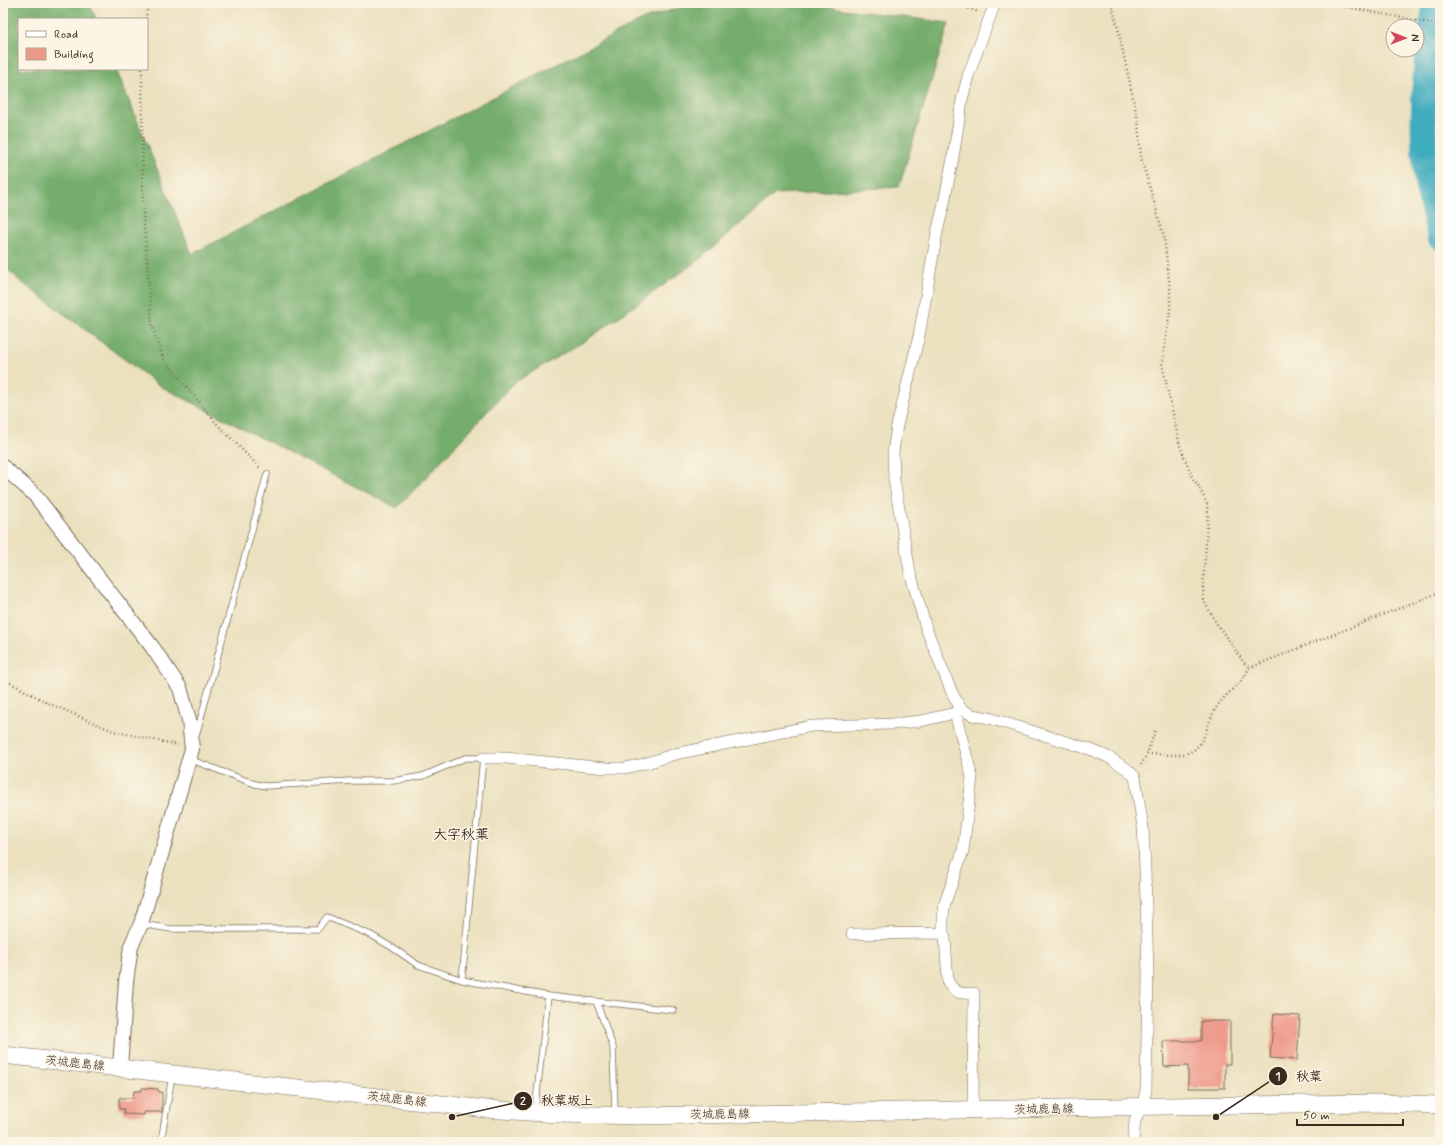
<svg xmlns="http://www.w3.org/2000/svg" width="1443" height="1145" font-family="Mynerve,'Klee One',sans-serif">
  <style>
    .forest { fill: #74ad6c; stroke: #586c45 }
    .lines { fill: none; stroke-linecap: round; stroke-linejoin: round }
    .river { stroke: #40acbf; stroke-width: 26 }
    .building { fill: #ee9888 }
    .service-casing { stroke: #796a56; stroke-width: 7 }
    .minor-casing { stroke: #796a56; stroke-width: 12 }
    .tertiary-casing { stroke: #796a56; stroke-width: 16 }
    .primary-casing { stroke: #796a56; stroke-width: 18 }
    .path { stroke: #796a56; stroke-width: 2.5; stroke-dasharray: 1 3; stroke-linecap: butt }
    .service { stroke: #fff; stroke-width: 5.5 }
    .minor { stroke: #fff; stroke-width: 11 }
    .tertiary { stroke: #fff; stroke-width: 14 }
    .primary { stroke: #fff; stroke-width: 17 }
    .labels { text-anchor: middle; stroke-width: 3; stroke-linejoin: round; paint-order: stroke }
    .street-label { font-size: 12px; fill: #3b2a1e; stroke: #fcf5e5 }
    .quarter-label { font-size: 14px; font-weight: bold; fill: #3b2a1e; stroke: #fcf5e5 }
    .leader { fill: none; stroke: #3b2a1e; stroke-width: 1.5 }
    .callout-dot { fill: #3b2a1e; stroke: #fcf5e5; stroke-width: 1.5 }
    .mark-label { font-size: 12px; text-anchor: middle; font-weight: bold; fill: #fff }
    .callout-label { font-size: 13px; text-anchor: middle; font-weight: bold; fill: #3b2a1e; stroke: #fcf5e5; stroke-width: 3; stroke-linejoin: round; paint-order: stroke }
  </style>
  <rect width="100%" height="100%" fill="#fcf5e5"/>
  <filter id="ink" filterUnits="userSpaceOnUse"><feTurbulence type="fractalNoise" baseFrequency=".025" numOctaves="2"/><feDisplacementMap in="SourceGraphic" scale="8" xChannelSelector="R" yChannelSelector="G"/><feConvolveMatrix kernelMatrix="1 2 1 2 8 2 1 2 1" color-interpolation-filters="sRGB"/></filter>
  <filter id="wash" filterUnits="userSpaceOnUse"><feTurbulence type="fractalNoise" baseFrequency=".012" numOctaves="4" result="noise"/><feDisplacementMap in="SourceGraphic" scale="16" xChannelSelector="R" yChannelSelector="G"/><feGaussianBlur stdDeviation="0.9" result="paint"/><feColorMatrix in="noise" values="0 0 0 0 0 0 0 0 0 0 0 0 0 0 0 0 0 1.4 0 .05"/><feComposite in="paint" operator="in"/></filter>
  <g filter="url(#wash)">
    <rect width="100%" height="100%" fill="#ebe1bf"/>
    <!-- forest -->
    <path class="forest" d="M3 3H89L96 19H19V69H116L192 254 644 19 694 3H798L949 23 899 187 775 194 700 259 588 339 515 382 397 508 160 386 20 281 3 265Z"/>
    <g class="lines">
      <!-- river -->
      <path class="river" d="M1436 3C1424 62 1420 120 1427 180 1430 199 1436 218 1440 237"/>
    </g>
    <g id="blocks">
      <!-- building -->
      <path class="building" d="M1274 1014 1300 1016 1297 1060 1270 1058Z
        M1201 1021H1230V1064H1225V1088H1188V1066L1164 1067 1163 1041H1201Z
        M142 1088 158 1089 159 1092H162V1112H144V1115L124 1114V1109H119V1098H133L134 1091H142Z"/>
    </g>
  </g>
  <g filter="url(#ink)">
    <use href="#blocks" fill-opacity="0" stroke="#796a56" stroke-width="1"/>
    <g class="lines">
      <!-- service casing -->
      <g class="service-casing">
        <path id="service" d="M196 736 267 474
          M189 759 255 784 266 786 350 781H393L423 776 465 758H483L462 980
          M141 924 171 929H318L327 917 371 935 393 948 418 965 462 980 548 996 673 1010
          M596 1001 613 1047 615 1113
          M535 1111 548 996
          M161 1142 172 1076"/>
      </g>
      <!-- minor casing -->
      <g class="minor-casing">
        <path id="minor" d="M995 3 968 76 962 100 953 158 943 208 937 232 919 336 897 426 893 452 894 480 910 572 926 628 952 693 961 709 972 715 989 718 1089 749 1108 757 1127 769 1135 777 1143 827 1145 869 1148 974 1146 1089 1144 1100 1135 1121 1133 1142
          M955 713 972 777 963 851 945 903 943 917V933L945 937 948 982C956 994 960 994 974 993L973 1110
          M483 758H506L606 768H625L647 763 675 754 812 726 892 724 921 721 955 713 961 709
          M852 934 943 933"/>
      </g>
      <!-- tertiary casing -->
      <g class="tertiary-casing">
        <path id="tertiary" d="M3 467 34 494 153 648 180 688 189 720 192 749 141 924 131 946 126 982 120 1068"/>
      </g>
      <!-- primary casing -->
      <g class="primary-casing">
        <path id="primary" d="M3 1055 486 1109 557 1114 639 1116 1166 1106 1376 1103 1440 1105"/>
      </g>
      <!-- path -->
      <path class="path" d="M953 3 979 12
        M1111 3 1117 24 1138 121 1141 158 1164 236 1170 289V310L1162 364 1180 446 1193 479 1198 485 1207 504 1208 515 1203 585 1204 601 1215 621 1242 660 1249 668
        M1325 3 1440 25
        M146 19 148 3
        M142 69 143 214 152 325 163 358 216 423 261 469
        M3 679 46 702 113 731 178 745
        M1147 754C1158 754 1180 757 1190 752 1206 745 1207 721 1216 708 1225 693 1243 684 1249 668L1440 592
        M1141 765 1147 754 1155 731"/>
      <!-- service -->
      <use href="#service" class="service"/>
      <!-- minor -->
      <use href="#minor" class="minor"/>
      <!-- tertiary -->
      <use href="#tertiary" class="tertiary"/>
      <!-- primary -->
      <use href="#primary" class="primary"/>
    </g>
  </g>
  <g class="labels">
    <!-- street labels -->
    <g class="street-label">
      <text transform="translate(75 1063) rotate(6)" y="4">茨城鹿島線</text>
      <text transform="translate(397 1099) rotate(6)" y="4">茨城鹿島線</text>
      <text transform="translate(1044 1109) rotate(-1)" y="4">茨城鹿島線</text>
      <text transform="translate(720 1114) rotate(-1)" y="4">茨城鹿島線</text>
    </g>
    <!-- quarter labels -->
    <g class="quarter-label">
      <text x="461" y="839">大字秋葉</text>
    </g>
  </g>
  <!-- callouts -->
  <path class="leader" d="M1216 1117L1278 1076M452 1117L523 1101"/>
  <g class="callout-dot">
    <circle cx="1216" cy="1117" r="4"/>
    <circle cx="452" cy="1117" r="4"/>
    <circle cx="1278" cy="1076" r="10"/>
    <circle cx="523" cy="1101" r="10"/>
  </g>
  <g class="mark-label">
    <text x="1278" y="1080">1</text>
    <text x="523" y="1105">2</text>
  </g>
  <g class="callout-label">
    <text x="1309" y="1081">秋葉</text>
    <text x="567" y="1105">秋葉坂上</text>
  </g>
  <!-- margin -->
  <rect width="1443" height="1145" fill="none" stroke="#fcf5e5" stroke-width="16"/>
  <!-- legend -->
  <rect x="18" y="18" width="130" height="52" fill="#fcf5e5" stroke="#afa495"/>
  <rect x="26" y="31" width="20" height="6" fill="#ffffff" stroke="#afa495"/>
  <text x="54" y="38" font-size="12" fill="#3b2a1e">Road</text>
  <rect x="26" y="48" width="20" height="12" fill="#ee9888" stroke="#afa495"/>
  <text x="54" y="58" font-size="12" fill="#3b2a1e">Building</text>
  <!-- north arrow -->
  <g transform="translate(1405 38) rotate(90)"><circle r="19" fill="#fcf5e5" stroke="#afa495"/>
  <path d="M0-3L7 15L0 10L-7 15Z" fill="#d1495b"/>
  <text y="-6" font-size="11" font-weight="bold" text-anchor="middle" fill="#3b2a1e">N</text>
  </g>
  <!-- scale -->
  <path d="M1297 1119v6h106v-6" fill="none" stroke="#3b2a1e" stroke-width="2"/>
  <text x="1303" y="1119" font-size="12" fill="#3b2a1e" stroke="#fcf5e5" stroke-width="3" paint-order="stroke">50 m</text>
</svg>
